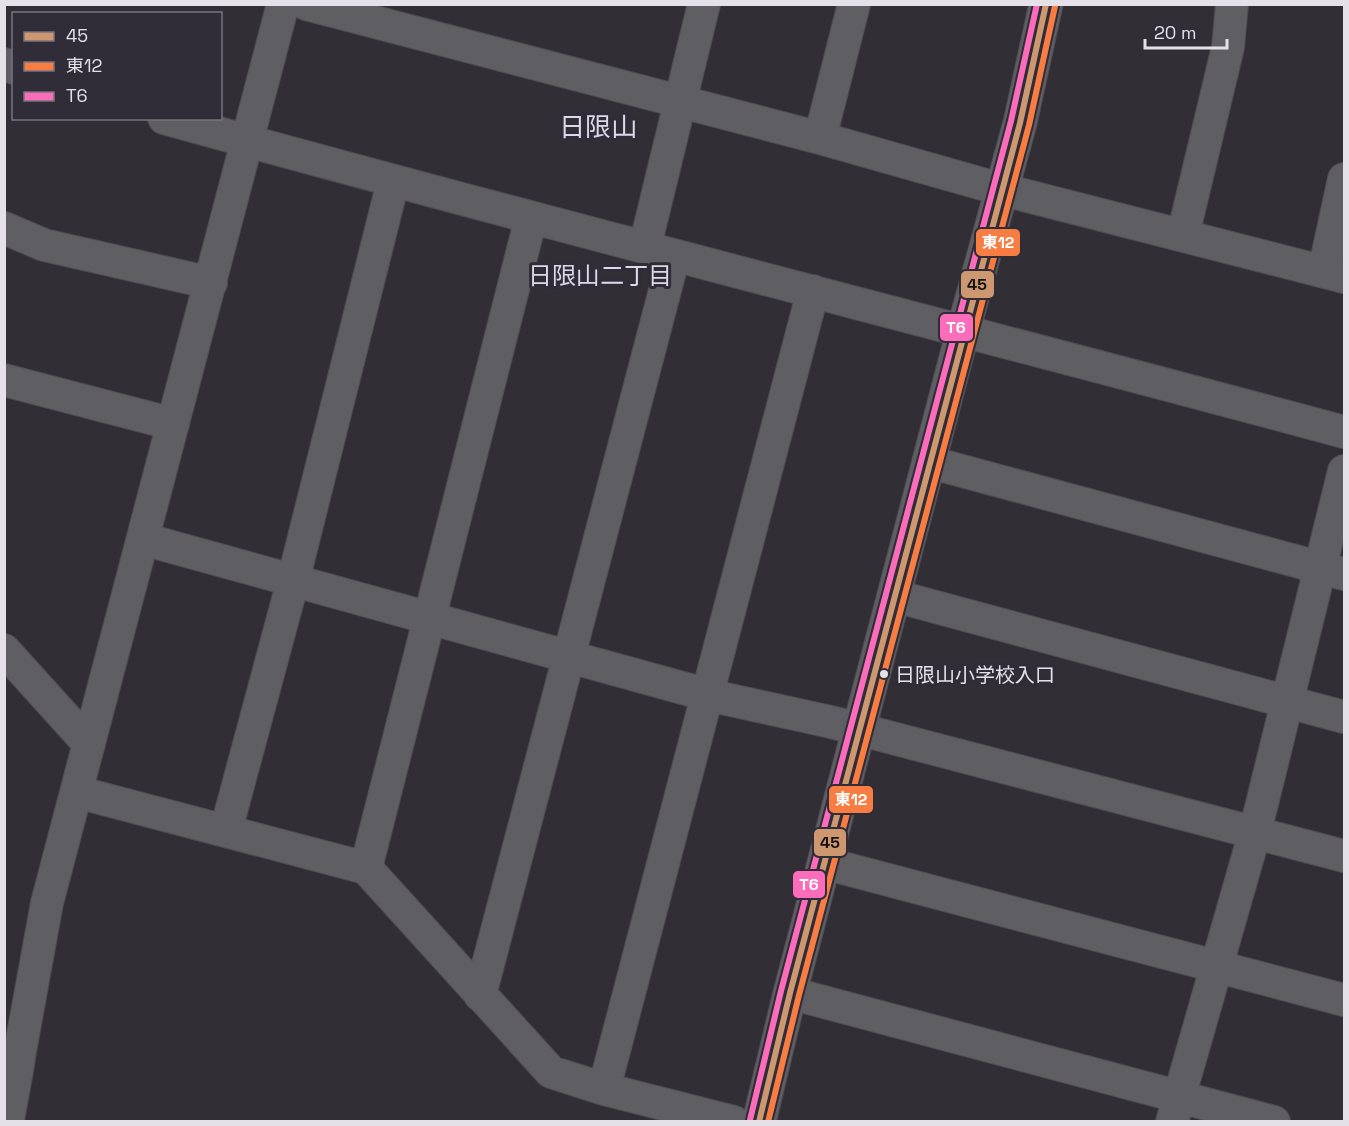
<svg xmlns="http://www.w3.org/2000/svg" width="1349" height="1126" font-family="'Space Grotesk','Noto Sans JP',sans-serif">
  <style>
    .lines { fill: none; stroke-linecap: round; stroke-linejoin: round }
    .street-casing { stroke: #4e4c52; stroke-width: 34 }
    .secondary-casing { stroke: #4e4c52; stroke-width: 35 }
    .street { stroke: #5f5e62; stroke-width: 32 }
    .secondary { stroke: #5f5e62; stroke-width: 33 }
    .bus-1-casing { stroke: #302c38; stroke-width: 10 }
    .bus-2-casing { stroke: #302c38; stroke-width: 10 }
    .bus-3-casing { stroke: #302c38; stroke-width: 10 }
    .bus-1 { stroke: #cd976f; stroke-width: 6 }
    .bus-2 { stroke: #f77d43; stroke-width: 6 }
    .bus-3 { stroke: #fb6dba; stroke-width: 6 }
    .bus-dot { fill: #e4e1e9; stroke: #302c38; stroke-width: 2 }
    .labels { text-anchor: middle; stroke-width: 6; stroke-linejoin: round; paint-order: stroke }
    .bus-label { font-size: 20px; fill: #e4e1e9; stroke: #302c38; text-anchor: start }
    .neighbourhood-label { font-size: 24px; fill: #ded8e8; stroke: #302c38 }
    .quarter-label { font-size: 26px; fill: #ded8e8; stroke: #302c38 }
    .line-badge { stroke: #302c38; stroke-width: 2 }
    .badge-label { font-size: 16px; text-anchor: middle; font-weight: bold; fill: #fff }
    .pale-badge-label { font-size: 16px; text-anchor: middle; font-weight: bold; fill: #111 }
  </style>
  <rect width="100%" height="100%" fill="#312f35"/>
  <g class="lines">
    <!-- street casing -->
    <g class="street-casing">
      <path id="street" d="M306 4 820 138 1000 189 1344 277
        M4 64 14 68
        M164 118C556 227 951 326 1344 432
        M820 138 854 4
        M4 228 44 245 211 283
        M1183 235 1228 47 1232 4
        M645 246 704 4
        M1324 271 1344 179
        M4 380 173 424
        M929 462 1344 574
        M143 539 708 695 831 722 1344 856
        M895 596 1344 717
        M4 650 89 744
        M77 792 366 868 551 1072 604 1089 734 1122
        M226 830 293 581 393 182
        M824 863 1344 1000
        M366 868 531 218
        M790 993 1274 1122
        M480 995 674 256
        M18 1062 47 903 283 4
        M604 1089 813 291
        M1172 1122 1255 832 1344 471"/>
    </g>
    <!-- secondary casing -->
    <g class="secondary-casing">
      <path id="secondary" d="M7 1122 18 1062
        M759 1122 790 993 963 331 1020 123 1046 4"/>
    </g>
    <!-- street -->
    <use href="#street" class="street"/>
    <!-- secondary -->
    <use href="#secondary" class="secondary"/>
    <!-- bus-1 casing -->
    <g class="bus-1-casing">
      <path id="bus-1" d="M759 1122 790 993 1020 123 1046 4"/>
    </g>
    <!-- bus-2 casing -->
    <g class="bus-2-casing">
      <path id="bus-2" d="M768 1122 799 995 1029 125 1055 6"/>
    </g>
    <!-- bus-3 casing -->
    <g class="bus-3-casing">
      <path id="bus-3" d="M750 1120 781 991 1011 121 1037 4"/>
    </g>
    <!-- bus-1 -->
    <use href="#bus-1" class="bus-1"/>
    <!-- bus-2 -->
    <use href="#bus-2" class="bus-2"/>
    <!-- bus-3 -->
    <use href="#bus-3" class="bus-3"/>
  </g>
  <!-- markers -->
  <circle class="bus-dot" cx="884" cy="674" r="5"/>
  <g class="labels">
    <!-- bus labels -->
    <g class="bus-label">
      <text x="895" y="682">日限山小学校入口</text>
    </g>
    <!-- neighbourhood labels -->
    <g class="neighbourhood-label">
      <text x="600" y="284">日限山二丁目</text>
    </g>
    <!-- quarter labels -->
    <g class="quarter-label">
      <text x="598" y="136">日限山</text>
    </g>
  </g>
  <g class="line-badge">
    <rect x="975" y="228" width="46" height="29" rx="6" fill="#f77d43"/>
    <rect x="960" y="270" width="35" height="29" rx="6" fill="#cd976f"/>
    <rect x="939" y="313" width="35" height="29" rx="6" fill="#fb6dba"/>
    <rect x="828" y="785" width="46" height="29" rx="6" fill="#f77d43"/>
    <rect x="813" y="828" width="34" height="29" rx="6" fill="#cd976f"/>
    <rect x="792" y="870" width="34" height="29" rx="6" fill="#fb6dba"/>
  </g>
  <g class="badge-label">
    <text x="998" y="248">東12</text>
    <text x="956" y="333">T6</text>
    <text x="851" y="805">東12</text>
    <text x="809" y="890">T6</text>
  </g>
  <g class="pale-badge-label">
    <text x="977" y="290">45</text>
    <text x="830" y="848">45</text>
  </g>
  <!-- border -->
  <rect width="1349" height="1126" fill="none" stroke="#e4e1e9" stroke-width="12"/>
  <!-- legend -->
  <rect x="12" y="12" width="210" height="108" fill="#302c38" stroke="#78747f" stroke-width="1.5"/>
  <rect x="24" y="32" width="30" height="9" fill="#cd976f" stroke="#78747f" stroke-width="1.5"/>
  <text x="66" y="42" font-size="18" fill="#e4e1e9">45</text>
  <rect x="24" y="62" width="30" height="9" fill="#f77d43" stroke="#78747f" stroke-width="1.5"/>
  <text x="66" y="72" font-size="18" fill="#e4e1e9">東12</text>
  <rect x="24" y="92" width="30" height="9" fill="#fb6dba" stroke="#78747f" stroke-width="1.5"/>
  <text x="66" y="102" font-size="18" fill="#e4e1e9">T6</text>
  <!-- scale -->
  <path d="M1145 39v9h82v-9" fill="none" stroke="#e4e1e9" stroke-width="3"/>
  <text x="1154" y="39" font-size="18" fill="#e4e1e9" stroke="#302c38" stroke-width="4.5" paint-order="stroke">20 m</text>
</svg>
